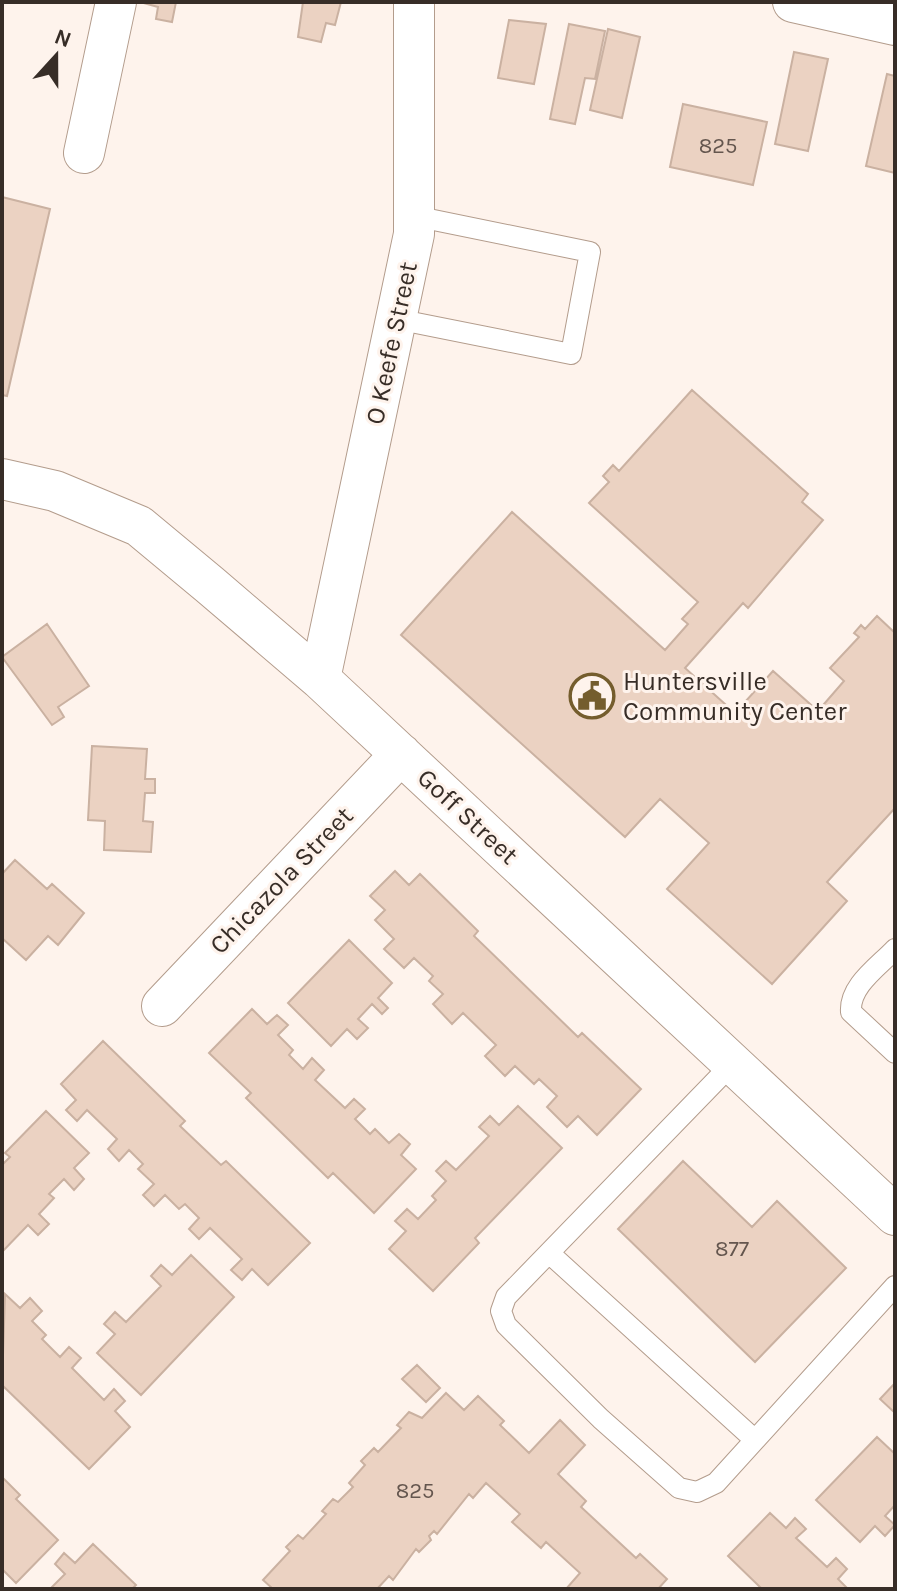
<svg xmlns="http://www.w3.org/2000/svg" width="897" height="1591" font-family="Karla,sans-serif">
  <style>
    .building { fill: #ebd2c2; stroke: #cab1a1; stroke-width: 2 }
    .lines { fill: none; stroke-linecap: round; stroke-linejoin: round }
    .lane-casing { stroke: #b39c8c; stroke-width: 22 }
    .street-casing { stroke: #b39c8c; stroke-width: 42 }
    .lane { stroke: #fff; stroke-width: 20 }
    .street { stroke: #fff; stroke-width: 40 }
    .labels { text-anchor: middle; stroke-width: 6; stroke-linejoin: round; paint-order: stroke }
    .number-label { font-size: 22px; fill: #64564e }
    .street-label { font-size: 26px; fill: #372d27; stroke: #fef3ec }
    .poi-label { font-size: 26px; fill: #372d27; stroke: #fef3ec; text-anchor: start }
  </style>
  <rect width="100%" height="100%" fill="#fef3ec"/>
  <!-- building -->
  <path class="building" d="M140 2H176L172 22 156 19 158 7Z
    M303 2H341L335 25 326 23 321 42 298 37Z
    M509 20 546 24 534 84 498 78Z
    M569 24 605 31 595 79 585 78 575 124 550 119Z
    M608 29 640 37 622 118 590 110Z
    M794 52 828 59 808 151 775 144Z
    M887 74 895 76V173L866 166Z
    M683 104 767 122 753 185 670 167Z
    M2 197 50 209 7 396 2 395Z
    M692 390 808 494 802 502 823 520 748 608 743 603 685 668 735 713 773 671 818 711 844 681 830 668 859 637 854 633 861 625 865 629 877 616 895 633V808L827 882 847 901 772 984 667 889 709 843 660 799 625 837 401 635 512 512 665 650 688 624 682 619 698 602 589 503 609 482 603 476 613 465 619 471Z
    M47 624 89 686 58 707 64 717 52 725 2 657Z
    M92 746 147 749 145 779H155V793H145L143 821 153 822 151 852 104 850 105 821 88 820Z
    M15 860 47 889 52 884 84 913 58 945 48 936 26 960 2 938V874Z
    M395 871 409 885 420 874 478 931 474 936 578 1037 582 1033 641 1089 597 1135 578 1116 567 1127 547 1107 557 1096 539 1079 534 1084 515 1066 505 1076 485 1056 496 1045 463 1013 452 1024 433 1004 443 994 429 981 433 976 414 958 404 968 384 949 394 939 375 920 385 910 370 896Z
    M349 940 392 983 378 998 388 1008 382 1014 372 1004 358 1019 368 1028 357 1039 347 1029 331 1046 288 1003Z
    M252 1009 267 1024 277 1015 288 1025 278 1035 293 1050 289 1055 303 1069 312 1058 324 1070 315 1080 345 1108 354 1099 365 1109 355 1119 370 1134 375 1129 389 1143 399 1134 410 1144 401 1155 416 1169 374 1213 333 1173 328 1178 246 1098 251 1093 209 1053Z
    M103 1041 185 1121 180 1126 221 1165 226 1161 310 1243 268 1285 252 1269 242 1280 231 1270 242 1259 210 1228 199 1239 189 1229 199 1218 185 1204 179 1209 165 1195 154 1206 143 1195 154 1184 138 1169 143 1164 129 1150 119 1161 108 1149 117 1139 87 1110 77 1121 66 1110 76 1100 61 1084Z
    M518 1106 562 1148 475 1238 479 1243 433 1291 389 1249 406 1231 395 1221 407 1209 418 1219 436 1200 432 1196 446 1181 436 1171 446 1161 456 1170 489 1136 479 1127 490 1116 499 1125Z
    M46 1111 89 1153 74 1168 84 1179 74 1190 64 1179 49 1194 54 1198 39 1214 49 1224 38 1235 28 1225 2 1252V1165L10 1157 5 1153Z
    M683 1161 752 1227 777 1201 846 1268 755 1362 618 1229Z
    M191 1255 234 1297 141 1395 97 1353 115 1334 104 1324 115 1312 126 1322 161 1286 151 1276 161 1265 172 1275Z
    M5 1294 20 1308 30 1298 42 1311 32 1321 46 1335 42 1339 60 1357 69 1347 81 1358 72 1368 104 1400 114 1389 125 1401 115 1411 130 1427 89 1469 2 1385Z
    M417 1365 440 1388 426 1402 402 1379Z
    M895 1383V1413L880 1399Z
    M446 1393 464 1410 478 1396 504 1421 500 1425 529 1453 560 1420 585 1445 558 1474 586 1501 581 1507 636 1558 640 1554 667 1579 658 1589H566L580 1573 546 1542 541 1548 512 1522 520 1514 486 1483 473 1498 469 1494 437 1534 434 1531 429 1536 431 1540 419 1552 416 1549 393 1580 389 1576 377 1589H273L263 1580 290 1551 286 1547 298 1535 303 1539 326 1514 322 1511 333 1499 338 1502 353 1487 349 1483 365 1465 361 1461 374 1448 378 1452 401 1428 397 1425 409 1412 422 1418Z
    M877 1437 895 1454V1505L885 1516 895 1525 885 1536 875 1526 860 1542 816 1500Z
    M2 1477 20 1495 16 1499 58 1540 16 1583 2 1569Z
    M770 1513 786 1528 795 1518 806 1529 796 1538 827 1567 836 1558 847 1569 838 1579 848 1589H762L728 1556Z
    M93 1544 136 1585 132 1589H50L65 1574 55 1564 64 1553 75 1563Z"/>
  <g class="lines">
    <!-- lane casing -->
    <g class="lane-casing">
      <path id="lane" d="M396 319 571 354 590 252 414 216
        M895 949C878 967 849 986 851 1012L895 1053
        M733 1063 506 1297 501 1311 506 1325 601 1419 679 1488 697 1492 716 1483 895 1286
        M549 1253 755 1440"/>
    </g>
    <!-- street casing -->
    <g class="street-casing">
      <path id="street" d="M793 2 895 25
        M84 153 116 2
        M2 479 55 491 139 526 210 585 320 679 895 1215
        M320 679 414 234V2
        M162 1006 401 754"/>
    </g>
    <!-- lane -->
    <use href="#lane" class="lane"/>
    <!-- street -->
    <use href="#street" class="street"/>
  </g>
  <!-- icons -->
  <defs>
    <g id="civic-ring" transform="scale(2.3)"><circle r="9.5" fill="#fef3ec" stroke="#745d2d" stroke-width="1.5"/><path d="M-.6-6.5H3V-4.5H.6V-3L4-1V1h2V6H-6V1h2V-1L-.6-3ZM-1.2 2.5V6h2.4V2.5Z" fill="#745d2d"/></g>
  </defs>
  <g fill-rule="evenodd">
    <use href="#civic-ring" x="592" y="696"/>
  </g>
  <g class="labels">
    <!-- number labels -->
    <g class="number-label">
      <text x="718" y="153">825</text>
      <text x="732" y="1256">877</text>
      <text x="415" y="1498">825</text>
    </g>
    <!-- street labels -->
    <g class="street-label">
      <text transform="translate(391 343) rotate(-78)" y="9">O Keefe Street</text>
      <text transform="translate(468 816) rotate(43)" y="9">Goff Street</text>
      <text transform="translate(281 880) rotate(-46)" y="9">Chicazola Street</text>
    </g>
    <!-- poi labels -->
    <g class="poi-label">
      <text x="623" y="690">Huntersville<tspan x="623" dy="30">Community Center</tspan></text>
    </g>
  </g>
  <!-- border -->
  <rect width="897" height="1591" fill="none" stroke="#372d27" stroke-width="8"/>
  <!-- north arrow -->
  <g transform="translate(56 56) rotate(21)" stroke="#fef3ec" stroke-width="6" paint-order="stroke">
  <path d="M0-6L14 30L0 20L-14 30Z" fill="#372d27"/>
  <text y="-12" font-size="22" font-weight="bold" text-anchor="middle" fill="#372d27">N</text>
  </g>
</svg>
